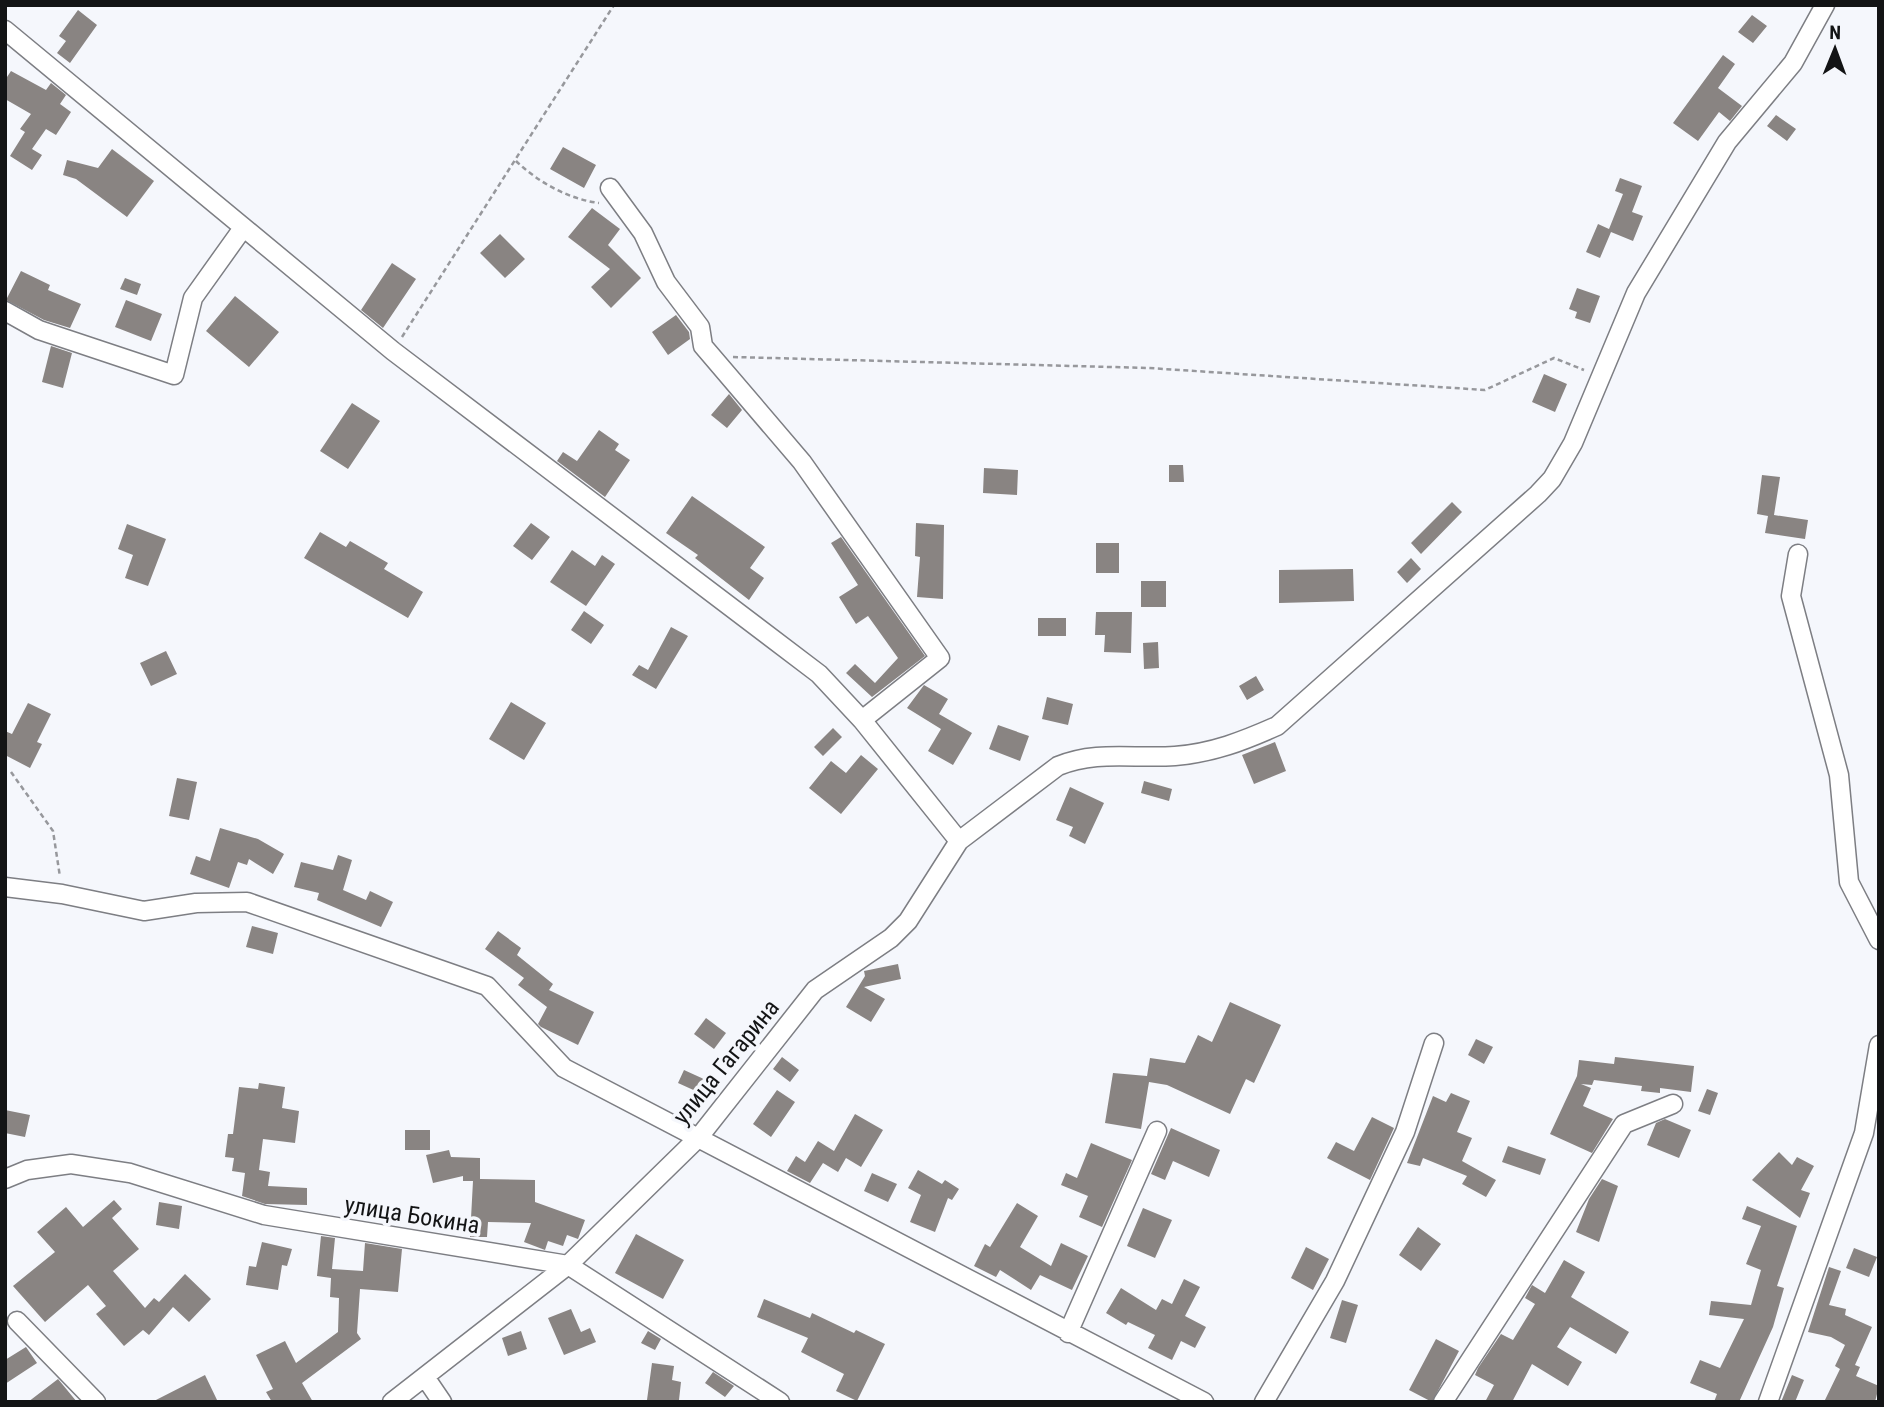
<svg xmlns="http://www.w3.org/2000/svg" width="1884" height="1407" font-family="'Roboto Condensed',sans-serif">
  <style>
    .building { fill: #898482 }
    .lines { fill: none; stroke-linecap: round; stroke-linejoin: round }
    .street-casing { stroke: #7d7e83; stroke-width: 21 }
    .path { stroke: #97989c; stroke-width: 2.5; stroke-dasharray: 5 3.5; stroke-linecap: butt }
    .street { stroke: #fff; stroke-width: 18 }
    .labels { text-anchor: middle; stroke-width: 7; stroke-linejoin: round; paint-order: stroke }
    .street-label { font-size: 24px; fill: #131415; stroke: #f5f7fc }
  </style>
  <rect width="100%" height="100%" fill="#f5f7fc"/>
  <!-- building -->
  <path class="building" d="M78 10 97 25 70 63 57 53 66 41 59 36Z
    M1752 15 1767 26 1753 43 1738 32Z
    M1723 55 1735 64 1718 88 1742 106 1730 121 1719 112 1698 141 1673 123Z
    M11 71 46 90 51 83 66 95 60 104 71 112 56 135 46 129 32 149 42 155 32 170 10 156 25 132 20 129 31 114 5 99V80Z
    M1776 115 1796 129 1787 141 1767 126Z
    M563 147 596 165 584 188 550 169Z
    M112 149 154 181 127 217 76 179 63 175 67 160 98 168Z
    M1620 178 1642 186 1632 212 1643 216 1633 241 1611 232 1600 258 1586 252 1598 224 1609 229 1623 194 1615 191Z
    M592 208 620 229 608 245 641 278 611 308 591 287 610 269 568 237Z
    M500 234 525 259 505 278 480 253Z
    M392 263 416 279 383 328 361 310Z
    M21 271 50 285 48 290 81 304 70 328 44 320 6 300Z
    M125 278 141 284 137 295 120 289Z
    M1577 288 1600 296 1590 323 1575 318 1577 312 1569 309Z
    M235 296 279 332 249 367 206 331Z
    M126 300 162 314 151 341 115 327Z
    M676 315 689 332 690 339 668 355 652 332Z
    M51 346 72 353 63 388 42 382Z
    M1544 374 1567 384 1555 412 1532 402Z
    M729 394 742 410 727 428 711 415Z
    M352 403 380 421 348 469 320 451Z
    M599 430 619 444 615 450 630 460 605 497 557 461 563 452 577 461Z
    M1169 465H1183L1184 482H1169Z
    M984 468 1018 470 1017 495 983 493Z
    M1762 475 1780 477 1774 515 1808 520 1805 539 1765 533 1768 516 1757 514Z
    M692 496 765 547 750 568 764 578 749 600 695 558 698 555 666 533Z
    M1452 502 1462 512 1421 554 1411 543Z
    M531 523 550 537 532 560 513 546Z
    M916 523 944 525 943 599 917 597 920 557 915 556Z
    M127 524 166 539 148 586 125 578 133 555 118 549Z
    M320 532 346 547 350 541 388 563 384 569 423 592 408 618 304 558Z
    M841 537 925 656 872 697 846 673 855 664 875 683 898 658 868 616 856 624 839 597 858 585 831 543Z
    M1096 543H1119V573H1096Z
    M572 550 595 566 602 555 615 564 586 606 550 582Z
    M1411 558 1421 569 1407 583 1397 572Z
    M1353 569 1354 601 1279 603V570Z
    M1141 581H1166V607H1141Z
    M584 611 604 625 591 644 571 630Z
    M1096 612H1132L1131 653 1104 652 1105 635H1095Z
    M1038 618H1066V636H1038Z
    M671 627 688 636 656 689 632 675 639 665 648 670Z
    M1158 642 1159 668 1144 669 1143 643Z
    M166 651 177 674 151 686 140 663Z
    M1256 676 1264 690 1247 700 1239 686Z
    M924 685 948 699 939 714 972 733 953 765 928 751 941 729 907 708Z
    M1047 697 1073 704 1068 725 1042 719Z
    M511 702 546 723 524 760 489 739Z
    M28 703 51 714 37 742 42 744 30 768 5 755V731L12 734Z
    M998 725 1029 736 1020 761 989 749Z
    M833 728 842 737 823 756 814 747Z
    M1275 742 1286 771 1254 784 1242 755Z
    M861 755 878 769 841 814 809 788 831 761 846 773Z
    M177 778 197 782 189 820 169 816Z
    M1144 781 1172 789 1169 801 1141 793Z
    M1070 787 1104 803 1085 844 1069 836 1073 827 1056 820Z
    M220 828 258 839 284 854 273 874 249 859 247 865 238 862 229 888 190 874 196 856 210 861Z
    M338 855 352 860 343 890 366 900 370 891 393 902 381 927 317 900 319 893 294 887 301 862 333 870Z
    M252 926 278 933 273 954 246 947Z
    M498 931 521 948 517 955 553 984 549 990 594 1012 578 1045 541 1027 538 1024 547 1007 518 985 524 978 485 949Z
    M898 964 901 979 864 987 885 999 871 1022 846 1007 865 976 864 971Z
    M1230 1002 1281 1025 1254 1083 1246 1079 1230 1114 1167 1085 1149 1082 1141 1129 1105 1123 1113 1073 1147 1076 1150 1058 1185 1063 1198 1035 1212 1042Z
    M706 1018 726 1033 714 1049 694 1034Z
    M1476 1039 1493 1047 1484 1064 1468 1055Z
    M782 1057 799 1070 790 1082 773 1069Z
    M1615 1057 1694 1066 1691 1092 1660 1088V1093L1641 1091 1642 1086 1594 1080 1592 1085 1581 1084 1591 1088 1583 1106 1613 1119 1592 1153 1550 1134 1577 1076 1579 1060 1614 1064Z
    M684 1070 706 1080 700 1093 678 1083Z
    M259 1083 285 1087 282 1108 299 1111 295 1143 263 1139 259 1170 270 1172 268 1186 307 1188V1205L265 1204 242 1196 245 1173 232 1171 234 1158 225 1157 228 1134H233L239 1087 258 1089Z
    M1707 1089 1718 1093 1710 1115 1698 1111Z
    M777 1090 795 1102 771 1137 753 1124Z
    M1451 1093 1470 1101 1457 1132 1472 1138 1462 1161 1496 1180 1486 1197 1462 1184 1467 1176 1423 1158 1420 1166 1407 1163 1433 1096 1446 1102Z
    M5 1110 30 1115 25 1137 5 1133Z
    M855 1114 883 1130 861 1167 846 1158 838 1172 823 1163 810 1183 787 1171 796 1156 805 1162 818 1141 834 1151Z
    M1372 1117 1394 1128 1370 1180 1327 1158 1336 1142 1354 1151Z
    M1665 1119 1691 1130 1679 1158 1647 1145 1656 1123Z
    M1171 1128 1220 1150 1209 1177 1173 1161 1165 1180 1151 1174Z
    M405 1130H430V1150H405Z
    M1091 1143 1132 1160 1102 1227 1079 1217 1088 1196 1061 1185 1066 1173 1077 1178Z
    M1508 1146 1546 1159 1540 1175 1502 1162Z
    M449 1150 451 1157 480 1158V1179L535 1180V1202L585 1220 578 1239 567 1235 563 1246 548 1241 545 1250 524 1242 531 1223 488 1222 487 1237H470L473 1181H463V1176L433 1183 426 1155Z
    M1779 1152 1792 1165 1797 1157 1814 1166 1801 1190 1810 1193 1800 1218 1752 1180Z
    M918 1170 942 1184 945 1180 959 1189 952 1200 948 1198 935 1232 910 1222 921 1195 908 1188Z
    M872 1173 897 1184 888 1202 864 1191Z
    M1602 1179 1618 1186 1599 1242 1576 1232 1589 1199Z
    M114 1200 122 1209 112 1218 139 1249 113 1271 145 1308 154 1298 159 1302 185 1274 211 1299 189 1322 173 1307 149 1335 143 1330 124 1346 96 1314 106 1306 88 1285 45 1322 13 1286 55 1252 37 1232 66 1207 83 1227Z
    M159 1202 182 1206 179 1229 156 1225Z
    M1017 1203 1038 1216 1020 1247 1051 1266 1061 1243 1088 1256 1072 1290 1040 1275 1031 1290 1000 1270 996 1277 974 1266 985 1244 990 1247Z
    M1747 1206 1797 1226 1777 1286 1784 1288 1773 1327 1739 1402H1714L1717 1394 1690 1383 1700 1360 1720 1368 1744 1319 1709 1315 1711 1301 1751 1305 1761 1270 1746 1264 1761 1226 1742 1219Z
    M1143 1208 1172 1220 1155 1258 1127 1246Z
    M1418 1227 1441 1244 1421 1271 1399 1255Z
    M636 1234 684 1260 663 1299 615 1273Z
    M321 1236 335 1238 332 1269 363 1271 365 1243 402 1249 398 1292 360 1289 357 1333 361 1339 302 1383 313 1402H272L266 1392 273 1389 256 1355 285 1341 296 1363 338 1332 339 1298 330 1297 331 1278 317 1276Z
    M262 1242 292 1249 287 1266 282 1265 278 1290 246 1285 249 1266 256 1267Z
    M1306 1247 1329 1259 1313 1290 1291 1278Z
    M1854 1248 1877 1257 1869 1277 1846 1268Z
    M1564 1260 1585 1272 1571 1297 1629 1332 1616 1354 1570 1327 1557 1347 1582 1362 1568 1386 1532 1364 1512 1402H1485L1494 1385 1475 1375 1478 1368 1501 1334 1513 1340 1535 1304 1525 1298 1532 1285 1545 1293Z
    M1829 1267 1841 1271 1829 1305 1846 1309 1845 1315 1872 1327 1855 1365 1860 1367 1856 1376 1879 1386 1875 1402H1824L1840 1369 1835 1366 1845 1345 1831 1337 1808 1332Z
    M1184 1279 1200 1287 1185 1316 1206 1327 1195 1348 1181 1341 1172 1360 1148 1348 1155 1335 1128 1322 1126 1325 1106 1313 1121 1288 1156 1310 1162 1299 1172 1304Z
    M764 1299 810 1318 812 1313 854 1333 856 1330 885 1344 857 1401 836 1391 844 1374 801 1352 808 1338 757 1317Z
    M1342 1300 1358 1305 1346 1343 1330 1338Z
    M571 1309 581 1332 590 1328 596 1342 564 1355 548 1318Z
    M521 1331 527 1349 508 1356 502 1338Z
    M648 1331 661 1339 655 1350 641 1343Z
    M1436 1339 1459 1351 1432 1402 1409 1390Z
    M26 1347 37 1363 5 1384V1360Z
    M652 1363 674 1366 672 1380 681 1382 679 1400H647Z
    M713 1372 734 1386 725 1397 705 1383Z
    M205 1375 218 1402H152Z
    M1792 1375 1804 1380 1795 1402H1781Z
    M58 1379 77 1402H28Z"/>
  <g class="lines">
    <!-- street casing -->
    <g class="street-casing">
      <path id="street" d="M5 30 393 351 819 674 862 720 959 841
        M610 188 643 233 666 282 700 327 703 346 802 462 940 658 862 720
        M5 311 39 330 174 375 193 298 243 228
        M1798 554 1791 596 1839 775 1849 882 1879 940
        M5 887 62 894 144 911 196 903 247 902 487 986 564 1068 1204 1402
        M5 1179 27 1170 71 1164 130 1173 264 1215 568 1265 780 1402
        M17 1321 96 1402
        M1068 1333 1157 1131
        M425 1377 442 1402
        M392 1402 568 1265 699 1137 815 990 891 938 908 921 959 841 1058 766C1096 750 1134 759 1175 756 1213 753 1243 741 1277 726L1538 494 1552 479 1573 443 1636 293 1727 142 1793 63 1825 5
        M1264 1402 1335 1281 1405 1132 1434 1043
        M1443 1402 1624 1124 1673 1104
        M1768 1402 1864 1133 1879 1045"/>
    </g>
    <!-- path -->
    <path class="path" d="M516 161C538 182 568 199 599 203
      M402 337 614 5
      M733 357 1149 368 1485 390 1554 358 1584 370
      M11 772 53 831 60 877"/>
    <!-- street -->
    <use href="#street" class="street"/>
  </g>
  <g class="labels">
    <!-- street labels -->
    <g class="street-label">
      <text transform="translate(726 1062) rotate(-51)" y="8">улица Гагарина</text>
      <text transform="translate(412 1215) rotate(9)" y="8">улица Бокина</text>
    </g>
  </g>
  <!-- border -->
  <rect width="1884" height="1407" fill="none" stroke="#131415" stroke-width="14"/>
  <!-- north arrow -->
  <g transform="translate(1835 49) rotate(1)" stroke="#f5f7fc" stroke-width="5" paint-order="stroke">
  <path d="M0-5L12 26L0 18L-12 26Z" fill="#131415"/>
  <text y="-10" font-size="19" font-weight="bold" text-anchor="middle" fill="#131415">N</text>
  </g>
</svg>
